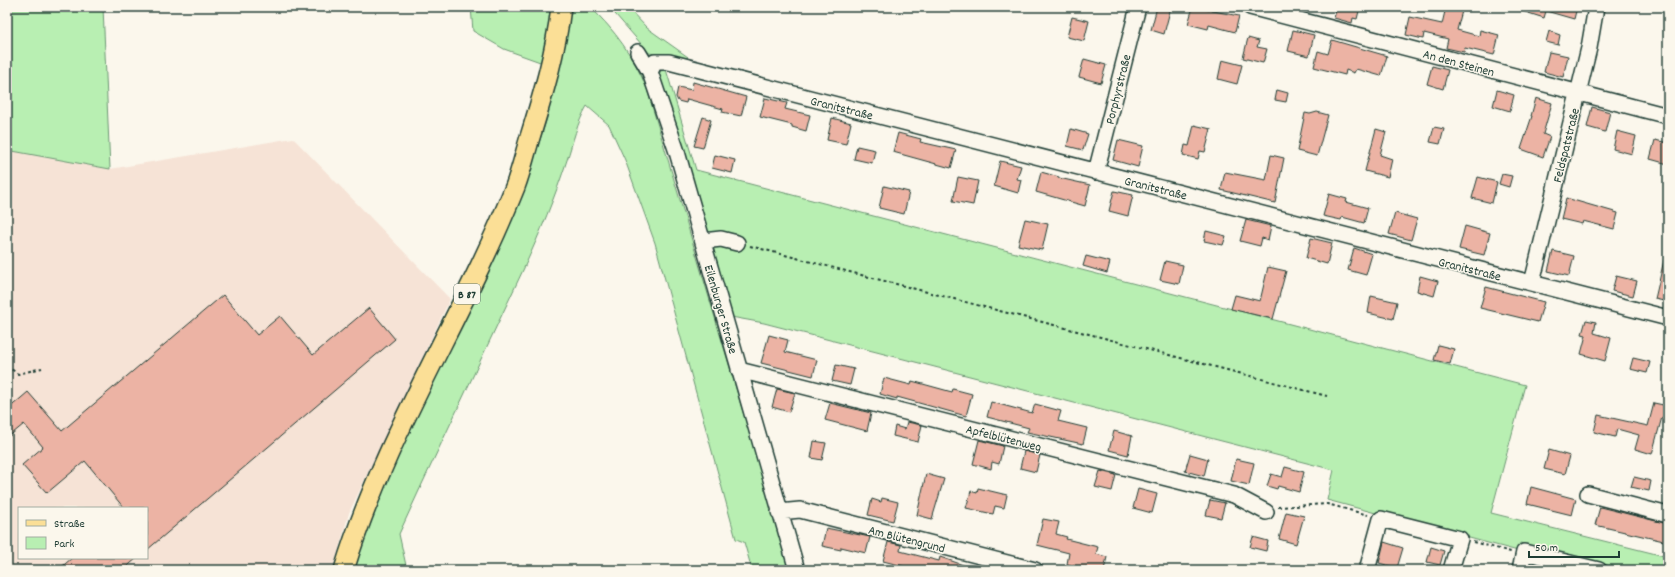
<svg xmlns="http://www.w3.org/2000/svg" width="1675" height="577" font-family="Dekko,sans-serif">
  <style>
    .built { fill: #f6e3d6; fill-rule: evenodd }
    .green { fill: #b8efb2; stroke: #6c9673 }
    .building { fill: #ecb3a4; stroke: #1f3d34 }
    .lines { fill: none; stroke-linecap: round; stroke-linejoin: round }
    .minor-casing { stroke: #1f3d34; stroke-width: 18 }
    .major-casing { stroke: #1f3d34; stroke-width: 22 }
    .path { stroke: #1f3d34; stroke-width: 2; stroke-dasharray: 3 3; stroke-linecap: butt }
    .minor { stroke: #fbf7ec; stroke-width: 15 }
    .major { stroke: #fbdf96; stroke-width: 19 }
    .labels { text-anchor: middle; stroke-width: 3; stroke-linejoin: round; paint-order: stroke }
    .shield { fill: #fbf7ec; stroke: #61756b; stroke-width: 1 }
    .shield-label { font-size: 12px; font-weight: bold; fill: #1f3d34 }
    .street-label { font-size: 13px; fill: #1f3d34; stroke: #fbf7ec }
  </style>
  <rect width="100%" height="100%" fill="#fbf7ec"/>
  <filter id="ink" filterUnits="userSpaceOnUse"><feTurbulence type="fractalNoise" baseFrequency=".025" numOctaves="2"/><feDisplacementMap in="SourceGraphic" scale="8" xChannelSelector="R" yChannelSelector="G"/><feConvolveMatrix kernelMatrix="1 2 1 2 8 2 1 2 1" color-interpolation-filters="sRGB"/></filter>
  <g filter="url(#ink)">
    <!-- built -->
    <path class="built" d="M293 138 450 299 349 513 333 570H7V150L110 169ZM19 508H147V558H19Z
      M1528 559 1574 570H1525Z"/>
    <!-- green -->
    <path class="green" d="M7 7H103L110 169 7 150Z
      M471 7H555L543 63 504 49 473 31Z
      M576 7H590C615 30 634 57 647 89L790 570H752L744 542 736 539 655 243 625 160 609 125 587 106C577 123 573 142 567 160 555 197 540 233 524 268L423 482 399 534 407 570H352L375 502 530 171 547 118 568 17 571 10Z
      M609 7H627L647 28 688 57 686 59 649 53Z
      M665 66 696 170 1525 385 1491 513 1668 557V570H1628L1520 543 1518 551 1327 500 1334 470 764 323 731 317 658 75Z"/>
    <!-- building -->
    <path class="building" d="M1157 7H1171L1164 34 1151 30Z
      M1193 7 1239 16 1235 32 1209 25 1208 29 1188 24Z
      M1337 7H1360L1357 19 1353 18 1352 23 1334 18Z
      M1446 7H1463L1457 30 1479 36 1480 30 1499 35 1494 55 1465 48 1464 52 1446 48 1448 39 1424 33 1423 39 1406 35 1410 17 1442 24Z
      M1516 7H1577L1574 19 1546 11 1544 18 1516 9Z
      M1072 17 1089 21 1084 41 1067 37Z
      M1293 30 1314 35 1309 56 1288 51Z
      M1549 31 1560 35 1558 45 1546 42Z
      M1248 38 1259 41 1257 47 1267 49 1263 63 1243 58Z
      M1332 40 1387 56 1381 76 1356 69 1354 73 1346 70 1345 75 1314 67 1318 51 1328 54Z
      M1549 52 1568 56 1563 77 1544 72Z
      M1084 59 1106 65 1101 83 1079 77Z
      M1222 60 1242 65 1237 84 1218 79Z
      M1432 66 1448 70 1443 89 1427 84Z
      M693 82 746 97 741 116 722 112 723 109 687 99 686 103 678 101 676 97 678 87 692 90Z
      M1277 90 1288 93 1286 102 1275 100Z
      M1497 90 1514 95 1510 111 1493 106Z
      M765 98 787 103 785 109 810 115 806 131 792 127V125L760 117Z
      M1536 98 1552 103 1543 134 1550 137 1543 157 1521 149 1532 116H1531Z
      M1592 107 1610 112 1605 132 1587 127Z
      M1317 112 1328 115 1317 156 1297 151 1305 113 1310 114Z
      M703 117 711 120 703 148 694 146Z
      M832 118 851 123 846 144 827 140Z
      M1194 125 1211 129 1205 152 1200 151 1198 159 1183 155 1185 145 1189 146Z
      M1434 127 1444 129 1440 144 1430 142Z
      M1071 129 1088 134 1083 150 1067 146Z
      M1376 129 1386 132 1380 155 1392 159 1388 177 1365 171Z
      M1617 131 1636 136 1632 154 1613 149Z
      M898 133 921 139 920 142 956 150 951 168 893 152Z
      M1118 140 1143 146 1138 167 1113 160Z
      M1655 140 1668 143V164L1650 159Z
      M857 146 875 150 872 163 854 159Z
      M715 155 735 160 732 173 712 168Z
      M1271 155 1284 158 1275 203 1221 190 1225 172 1266 180Z
      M1000 161 1021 166 1017 179 1021 180 1018 193 994 186Z
      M1041 172 1059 177V178L1090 185 1085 206 1036 192Z
      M1502 174 1512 176 1509 187 1499 184Z
      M958 177 978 181 973 205 953 201Z
      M1478 177 1497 182 1492 203 1472 198Z
      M884 186 909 192 904 214 879 208Z
      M1114 191 1133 195 1128 216 1109 211Z
      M1329 194 1347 199 1346 202 1368 208 1364 223 1342 217 1341 220 1323 216Z
      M1566 198 1618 213 1614 229 1583 221 1582 224 1561 219Z
      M1395 213 1417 219 1411 240 1389 234Z
      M1025 219 1048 224 1042 250 1018 245Z
      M1246 220 1271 226 1268 240 1262 238 1260 246 1240 241Z
      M1465 226 1490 233 1484 255 1459 249Z
      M1206 231 1226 236 1223 245 1204 241Z
      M1311 238 1332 243 1327 264 1306 258Z
      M1354 248 1372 254 1366 275 1348 270Z
      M1553 251 1574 256 1569 276 1548 271Z
      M1086 256 1110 262 1107 273 1083 266Z
      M1664 260 1668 261V302L1655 299Z
      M1165 261 1183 265 1179 284 1160 280Z
      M1268 267 1286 271 1273 319 1231 309 1235 295 1260 301Z
      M1420 276 1438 281 1434 296 1417 291Z
      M1616 276 1637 281 1633 296 1612 291Z
      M1486 287 1544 302 1538 322 1480 308Z
      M223 295 257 335 280 316 313 355 369 308 395 339 147 550V508H124L85 461 47 493 22 465 43 447 24 424 7 438V410L28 392 62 431Z
      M1371 296 1397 302 1393 319 1368 313Z
      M1586 320 1596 322 1594 333 1611 338 1605 361 1581 354 1586 335 1582 334Z
      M769 335 788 340 785 352 817 360 813 376 761 363Z
      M1438 345 1454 349 1450 364 1434 360Z
      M1633 358 1650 362 1647 373 1630 369Z
      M836 365 854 369 850 385 832 381Z
      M884 378 911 385 912 381 952 392 953 389 972 394 966 416 897 397V399L880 394Z
      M777 389 795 393 789 412 772 407Z
      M991 402 1032 413 1035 404 1061 411 1058 421 1087 428 1083 444 1027 432 1029 428 987 417Z
      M830 403 871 413 867 431 825 420Z
      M1654 403 1668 406V418L1662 417 1652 454 1635 449 1639 435 1617 429 1615 437 1594 432 1598 415 1648 426Z
      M907 422 922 425 918 442 893 436 895 426 905 429Z
      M1114 431 1132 436 1128 455 1109 450Z
      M979 440 1003 446 999 464 992 462 991 469 973 464Z
      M814 441 826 443 822 460 811 458Z
      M1549 450 1570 456 1565 474 1544 469Z
      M1024 451 1040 455 1036 472 1020 468Z
      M1190 454 1208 459 1204 476 1185 471Z
      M1236 459 1254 463 1249 485 1231 481Z
      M1285 467 1304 472 1299 492 1278 486 1277 489 1267 486 1271 474 1282 477Z
      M1100 471 1116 475 1112 491 1095 487Z
      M926 474 944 479 932 519 917 515Z
      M1634 477 1651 481 1649 491 1631 487Z
      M1531 487 1576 499 1572 515 1527 504Z
      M978 488 1007 495 1004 508 995 506 993 514 966 508 971 491 977 493Z
      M1138 489 1157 494 1152 513 1133 508Z
      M882 498 898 502 893 521 868 515 872 499 881 502Z
      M1210 500 1225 503 1221 518 1206 515Z
      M1600 507 1668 524V542L1595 525Z
      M1286 512 1304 516 1296 544 1279 539Z
      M1043 519 1059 522 1056 534 1067 537 1066 539 1098 547 1096 554 1107 557 1104 570H1085L1075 568V566L1067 564 1069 553 1037 545Z
      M826 528 870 537 866 553 841 547V550L822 546Z
      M1253 537 1268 541 1266 551 1250 547Z
      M888 542 901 545 900 551 939 561 940 557 972 568V570H902L903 566 883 561Z
      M1384 542 1403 548 1397 568 1379 563Z
      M1431 547 1444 551 1440 565 1427 562Z
      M72 558H137L123 570H58Z"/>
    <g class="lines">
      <!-- minor casing -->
      <g class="minor-casing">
        <path id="minor" d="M1250 7 1668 116
          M638 52 650 72 677 152 797 570
          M650 72 655 62H669L1668 318
          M1096 172 1138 7
          M703 241 721 239 737 243
          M1532 283 1589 48 1596 7
          M739 370 1234 495 1266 512
          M1588 494 1668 515
          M779 512 800 510 1035 570
          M1367 570 1381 519 1460 539 1451 570
          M1520 570 1524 552 1599 570"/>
      </g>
      <!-- major casing -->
      <g class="major-casing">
        <path id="major" d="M344 570C385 435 463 317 515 187 521 171 525 154 530 137 543 95 556 51 561 7"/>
      </g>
      <!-- path -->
      <path class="path" d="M750 246 1327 396
        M7 366 18 374 42 368
        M1278 507 1327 504 1368 515
        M1473 542 1511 552"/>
      <!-- minor -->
      <use href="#minor" class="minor"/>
      <!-- major -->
      <use href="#major" class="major"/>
    </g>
  </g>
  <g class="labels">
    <!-- shield labels -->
    <rect class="shield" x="454" y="284" width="26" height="20" rx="3"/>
    <g class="shield-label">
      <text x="467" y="298">B 87</text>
    </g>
    <!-- street labels -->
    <g class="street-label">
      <text transform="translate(1459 62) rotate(15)" y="5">An den Steinen</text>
      <text transform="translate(1117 89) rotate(-76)" y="5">Porphyrstraße</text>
      <text transform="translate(842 107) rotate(14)" y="5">Granitstraße</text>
      <text transform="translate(1565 145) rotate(-76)" y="5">Feldspatstraße</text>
      <text transform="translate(1156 187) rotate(14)" y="5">Granitstraße</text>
      <text transform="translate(1470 268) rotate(14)" y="5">Granitstraße</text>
      <text transform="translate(722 309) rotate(74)" y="5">Eilenburger Straße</text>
      <text transform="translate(1004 437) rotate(14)" y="5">Apfelblütenweg</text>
      <text transform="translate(907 538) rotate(14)" y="5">Am Blütengrund</text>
    </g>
  </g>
  <!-- margin -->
  <rect width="1675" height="577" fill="none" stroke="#fbf7ec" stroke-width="24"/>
  <rect x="12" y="12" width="1651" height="553" fill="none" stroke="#1f3d34" stroke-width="1.5" filter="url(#ink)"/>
  <!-- legend -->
  <rect x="18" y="507" width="130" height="52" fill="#fbf7ec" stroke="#a3ada2"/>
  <rect x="26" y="520" width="20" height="6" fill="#fbdf96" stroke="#a3ada2"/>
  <text x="54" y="527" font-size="12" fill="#1f3d34">Straße</text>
  <rect x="26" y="537" width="20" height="12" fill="#b8efb2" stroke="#a3ada2"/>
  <text x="54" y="547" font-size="12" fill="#1f3d34">Park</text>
  <!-- scale -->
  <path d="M1529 551v6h90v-6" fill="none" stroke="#1f3d34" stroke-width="2"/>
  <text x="1535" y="551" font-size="12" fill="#1f3d34" stroke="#fbf7ec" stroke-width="3" paint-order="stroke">50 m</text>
</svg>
